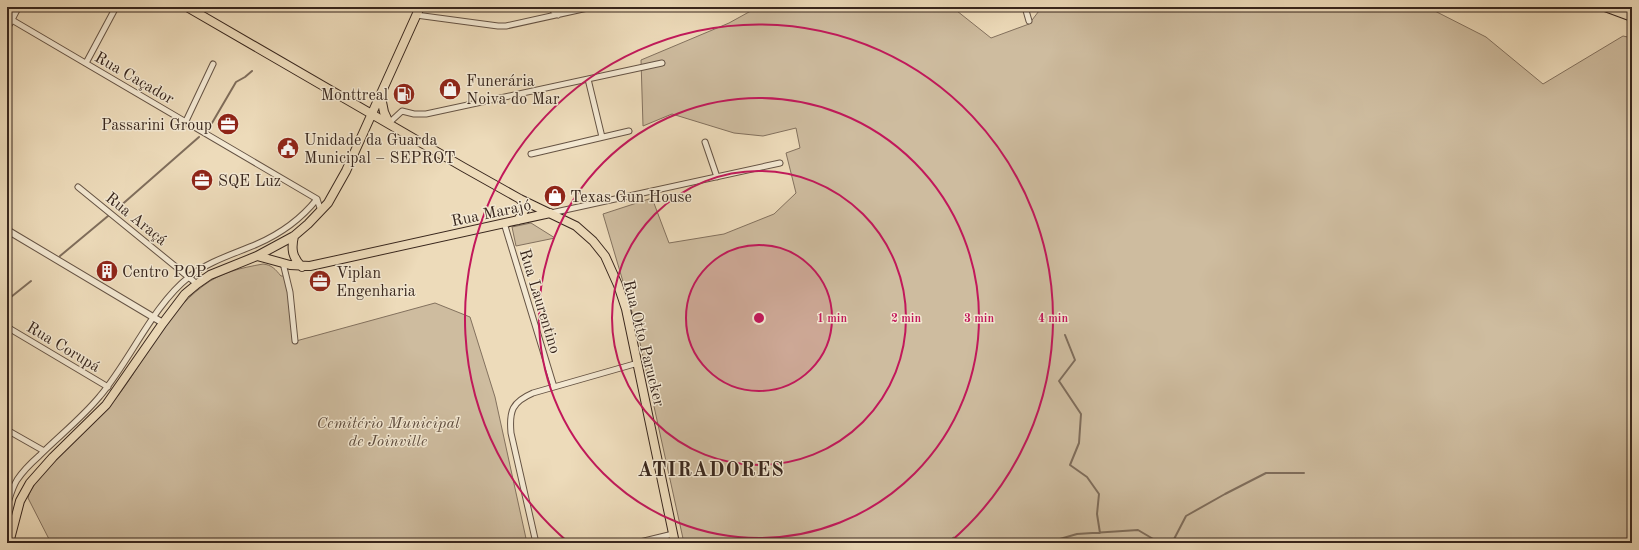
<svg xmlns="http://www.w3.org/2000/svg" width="1639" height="550" font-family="'Old Standard TT',serif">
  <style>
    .green { fill: #cebc9f; stroke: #83715e }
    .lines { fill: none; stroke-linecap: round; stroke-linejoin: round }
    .stream { stroke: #7f6d5b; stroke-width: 2 }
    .minor-casing { stroke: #655344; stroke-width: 7 }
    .tertiary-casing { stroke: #655344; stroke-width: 8 }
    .primary-casing { stroke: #38261d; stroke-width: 10 }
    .minor { stroke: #f3e8d2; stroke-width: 5 }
    .tertiary { stroke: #f3e8d2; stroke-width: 6 }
    .primary { stroke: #eddbba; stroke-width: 8 }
    .ring { fill: none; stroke: #c2185b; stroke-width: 2 }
    .labels { text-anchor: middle; stroke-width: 3; stroke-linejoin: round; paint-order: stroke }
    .street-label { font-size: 16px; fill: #38261d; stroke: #f3e8d2 }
    .poi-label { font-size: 16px; fill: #38261d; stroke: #f3e8d2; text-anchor: start }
    .park-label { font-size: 16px; font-style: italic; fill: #5e4c3e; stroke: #f3e8d2 }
    .district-label { font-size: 20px; font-weight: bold; letter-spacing: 1px; fill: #38261d; stroke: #f3e8d2 }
    .centre { fill: #c2185b; stroke: #f3e8d2; stroke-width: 2 }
    .ring-label { font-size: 12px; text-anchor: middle; font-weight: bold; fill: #c2185b; stroke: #f3e8d2; stroke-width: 3; stroke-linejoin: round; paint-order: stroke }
  </style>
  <rect width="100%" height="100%" fill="#eddbba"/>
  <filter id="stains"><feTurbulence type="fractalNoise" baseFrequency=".005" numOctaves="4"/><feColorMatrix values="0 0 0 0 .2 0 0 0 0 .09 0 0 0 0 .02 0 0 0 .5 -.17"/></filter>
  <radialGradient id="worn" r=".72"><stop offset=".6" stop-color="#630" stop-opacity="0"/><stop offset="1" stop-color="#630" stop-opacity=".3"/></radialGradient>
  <!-- green -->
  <path class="green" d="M758 7H952L991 38 1029 24 1042 7H1427L1486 37 1543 84 1623 36 1632 38V543H966L953 537 950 543H684L637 329 603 214 652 198 669 243 724 234 774 214 796 193 786 153 800 148 796 128 763 136 734 133 672 114 643 126 641 60 729 23Z
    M531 223 555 238 516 246 512 227Z
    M263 264C272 265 275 269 281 276H286L296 341 435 303 470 317 495 397 527 543H51L28 498C30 479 93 425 108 408 142 369 161 317 203 286 221 272 241 268 263 264Z"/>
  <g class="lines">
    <!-- stream -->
    <path class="stream" d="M212 123 236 82 245 77 252 71
      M118 208 199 137
      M60 256 108 216
      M11 297 31 281
      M1065 335 1075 360 1059 381 1081 414 1079 443 1070 465 1087 477 1099 494 1097 514 1100 533
      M1046 543 1077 534 1138 530 1160 543
      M1172 543 1186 516 1225 494 1266 473H1304"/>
    <!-- minor casing -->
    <g class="minor-casing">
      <path id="minor" d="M549 7 558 15
        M1025 7 1029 21
        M416 15 498 26H506L592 7
        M12 20 317 199 321 211
        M86 63 116 7
        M588 79 602 137
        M186 121 213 64
        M389 123 402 111 414 114H426L662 63
        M705 142 717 177
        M531 154 629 131
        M78 187 197 284
        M551 213 780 163
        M504 223 554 387
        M283 263 290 292 295 341
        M7 327 108 387
        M7 430 44 451
        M7 506C10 497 12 488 17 480 23 471 31 463 39 456 59 436 82 418 100 396 130 361 153 305 189 277 209 261 234 254 257 244 280 234 301 219 317 199
        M536 543 511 433C509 411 512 402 533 393L638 363
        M636 543 673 534"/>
    </g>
    <!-- tertiary casing -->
    <g class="tertiary-casing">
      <path id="tertiary" d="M7 28 18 7
        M7 230 163 323"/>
    </g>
    <!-- primary casing -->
    <g class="primary-casing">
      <path id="primary" d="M187 7 463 167 520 199 576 226 593 241 605 256 618 285 626 309 675 543
        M1605 7 1632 17
        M381 97 384 112 389 123
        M518 220 525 209 523 203 520 199
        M294 236C291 249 292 257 302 267
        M257 256 290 265 310 266 550 213
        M9 543 20 501 30 483 53 457 106 405 163 323 185 294 197 284 210 275 257 256 294 236 308 224 328 203 346 171 420 7"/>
    </g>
    <!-- minor -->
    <use href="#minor" class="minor"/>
    <!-- tertiary -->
    <use href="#tertiary" class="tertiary"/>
    <!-- primary -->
    <use href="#primary" class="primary"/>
  </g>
  <!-- distance rings -->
  <circle cx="759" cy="318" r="73" fill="#c2185b" fill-opacity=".12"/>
  <g class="ring">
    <circle cx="759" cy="318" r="73"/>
    <circle cx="759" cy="318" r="147"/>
    <circle cx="759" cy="318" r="220"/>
    <path d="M568 542A294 294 0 1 1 950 542"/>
  </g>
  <!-- icons -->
  <defs>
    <g id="shop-disc" transform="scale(1.15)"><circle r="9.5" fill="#8f2418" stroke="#f3e8d2"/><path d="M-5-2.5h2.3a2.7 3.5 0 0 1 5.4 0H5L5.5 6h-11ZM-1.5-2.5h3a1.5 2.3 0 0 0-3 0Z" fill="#fff"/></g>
    <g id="fuel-disc" transform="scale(1.15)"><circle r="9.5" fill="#8f2418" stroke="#f3e8d2"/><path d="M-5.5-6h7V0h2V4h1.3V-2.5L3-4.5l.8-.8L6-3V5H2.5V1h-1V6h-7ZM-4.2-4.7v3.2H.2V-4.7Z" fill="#fff"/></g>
    <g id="office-disc" transform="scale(1.15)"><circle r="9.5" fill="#8f2418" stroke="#f3e8d2"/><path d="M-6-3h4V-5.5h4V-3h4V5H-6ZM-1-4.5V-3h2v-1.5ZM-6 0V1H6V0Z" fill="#fff"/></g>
    <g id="civic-disc" transform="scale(1.15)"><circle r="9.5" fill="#8f2418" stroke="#f3e8d2"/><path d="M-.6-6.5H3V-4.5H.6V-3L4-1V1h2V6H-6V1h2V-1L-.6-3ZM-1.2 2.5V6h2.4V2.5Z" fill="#fff"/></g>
    <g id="building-disc" transform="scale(1.15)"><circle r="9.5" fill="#8f2418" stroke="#f3e8d2"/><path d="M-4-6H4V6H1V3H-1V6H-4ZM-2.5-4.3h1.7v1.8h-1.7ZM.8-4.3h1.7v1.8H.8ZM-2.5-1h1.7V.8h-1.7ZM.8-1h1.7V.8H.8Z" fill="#fff"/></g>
  </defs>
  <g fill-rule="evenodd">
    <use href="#shop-disc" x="450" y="89"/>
    <use href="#fuel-disc" x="404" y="94"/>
    <use href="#office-disc" x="228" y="124"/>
    <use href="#civic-disc" x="288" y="148"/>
    <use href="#office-disc" x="202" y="180"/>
    <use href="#shop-disc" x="555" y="196"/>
    <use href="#building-disc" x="107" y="271"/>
    <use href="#office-disc" x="320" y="281"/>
  </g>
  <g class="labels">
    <!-- street labels -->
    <g class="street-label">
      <text transform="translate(135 77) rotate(30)" y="6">Rua Caçador</text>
      <text transform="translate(491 212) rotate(-12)" y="6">Rua Marajó</text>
      <text transform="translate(137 218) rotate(39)" y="6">Rua Araçá</text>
      <text transform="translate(541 301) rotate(73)" y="6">Rua Laurentino</text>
      <text transform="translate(645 343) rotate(76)" y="6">Rua Otto Parucker</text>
      <text transform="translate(64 346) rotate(31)" y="6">Rua Corupá</text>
    </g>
    <!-- poi labels -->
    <g class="poi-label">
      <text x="466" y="86">Funerária<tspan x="466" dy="18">Noiva do Mar</tspan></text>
      <text x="388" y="100" text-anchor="end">Monttreal</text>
      <text x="212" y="130" text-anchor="end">Passarini Group</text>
      <text x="304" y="145">Unidade da Guarda<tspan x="304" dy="18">Municipal – SEPROT</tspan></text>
      <text x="218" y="186">SQE Luz</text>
      <text x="570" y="202">Texas Gun House</text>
      <text x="122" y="277">Centro POP</text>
      <text x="336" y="278">Viplan<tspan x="336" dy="18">Engenharia</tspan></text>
    </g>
    <!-- park labels -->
    <g class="park-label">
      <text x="388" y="428">Cemitério Municipal<tspan x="388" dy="18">de Joinville</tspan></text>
    </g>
    <!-- district labels -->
    <g class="district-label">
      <text x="711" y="476">ATIRADORES</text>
    </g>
  </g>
  <circle cx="759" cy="318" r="6" class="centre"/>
  <g class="ring-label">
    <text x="832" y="322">1 min</text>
    <text x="906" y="322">2 min</text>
    <text x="979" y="322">3 min</text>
    <text x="1053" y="322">4 min</text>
  </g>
  <!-- margin -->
  <rect width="1639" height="550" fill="none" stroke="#eddbba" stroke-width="24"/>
  <rect x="8" y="8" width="1623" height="534" fill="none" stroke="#38261d" stroke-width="2"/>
  <rect x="12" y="12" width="1615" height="526" fill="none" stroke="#38261d"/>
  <rect width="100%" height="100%" filter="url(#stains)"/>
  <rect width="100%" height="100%" fill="url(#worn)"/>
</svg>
